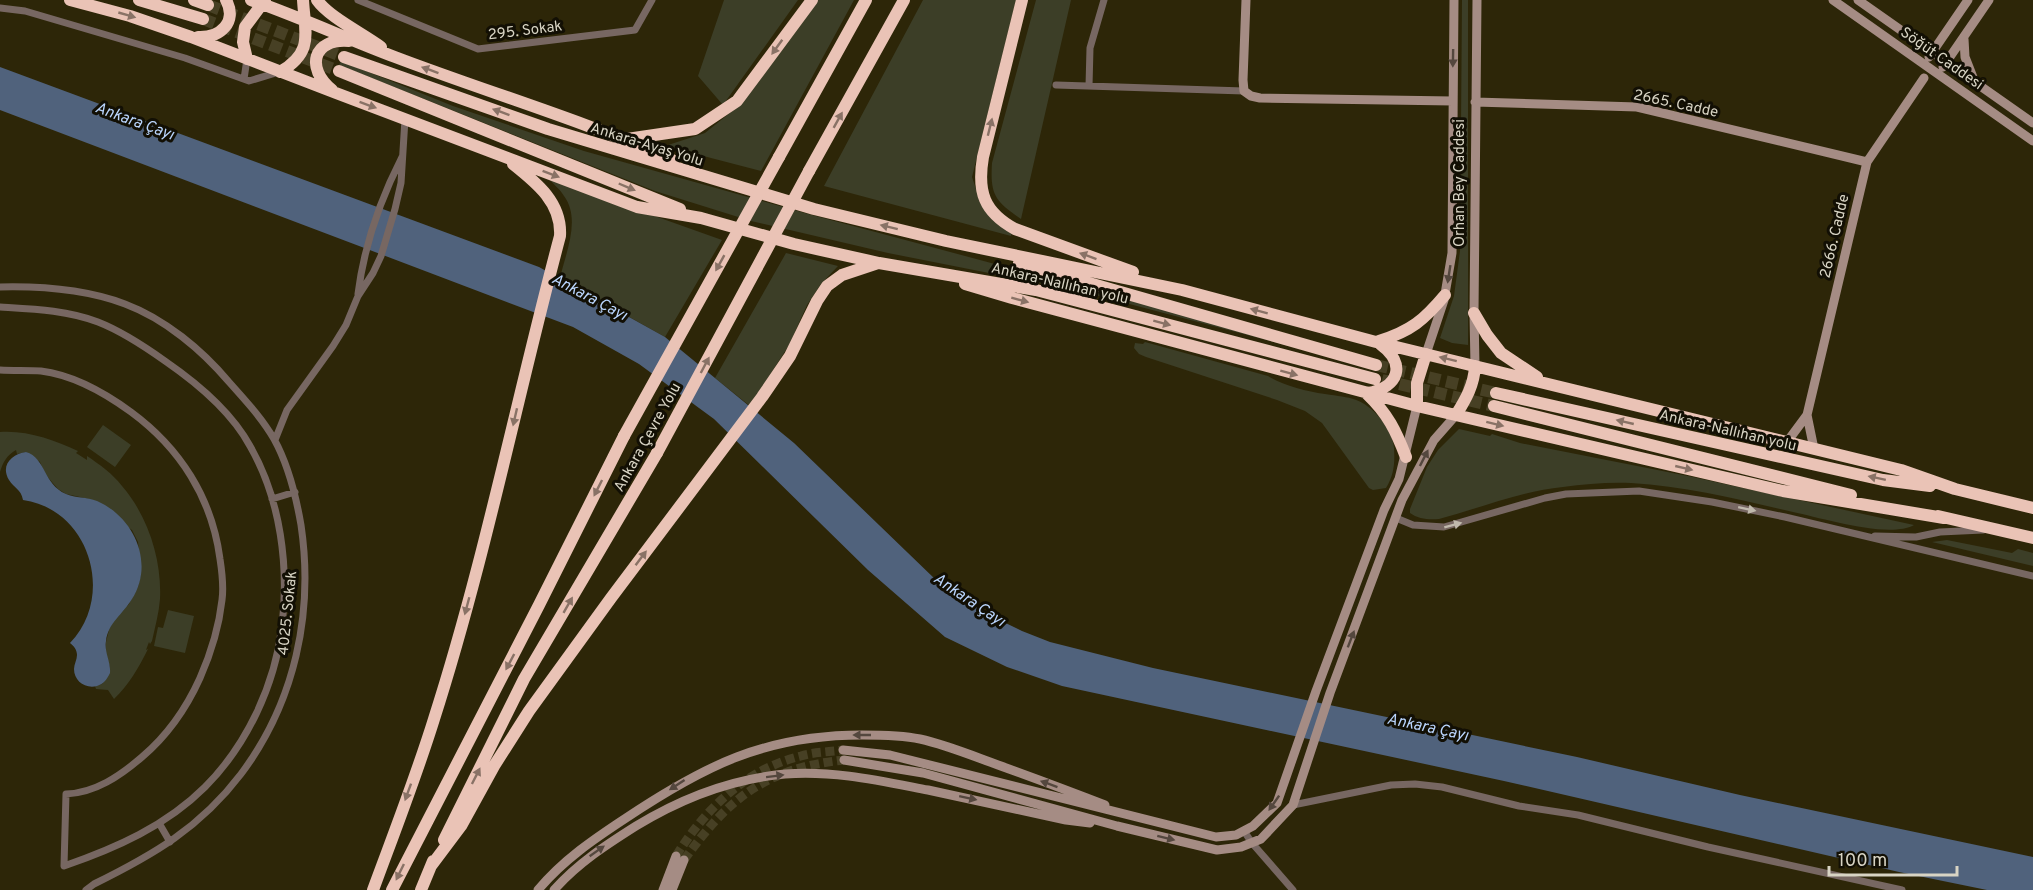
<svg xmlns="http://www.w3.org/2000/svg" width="2033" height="890" font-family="Overpass,sans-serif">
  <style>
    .green { fill: #3c3e27 }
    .water { fill: #50627c }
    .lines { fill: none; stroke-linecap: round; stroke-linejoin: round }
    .secondary-tunnel { stroke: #474024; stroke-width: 9; stroke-dasharray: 9 4.5; stroke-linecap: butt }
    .highway-tunnel { stroke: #474024; stroke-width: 12; stroke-dasharray: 12 6; stroke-linecap: butt }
    .street { stroke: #776762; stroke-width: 7 }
    .secondary { stroke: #a58c84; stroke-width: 9 }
    .highway { stroke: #eac3b6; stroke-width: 12 }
    .highway-bridge { stroke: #eac3b6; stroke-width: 12 }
    .oneway { fill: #897266 }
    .oneway2 { fill: #54473e }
    .oneway3 { fill: #c0b9ac }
    .labels { text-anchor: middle; stroke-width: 6; stroke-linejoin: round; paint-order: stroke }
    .street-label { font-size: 15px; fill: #d8d4c4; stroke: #120f04 }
    .water-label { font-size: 16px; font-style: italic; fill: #bad5fd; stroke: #120f04 }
  </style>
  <rect width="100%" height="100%" fill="#2d2608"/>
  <!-- green -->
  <path class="green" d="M724 0H798L723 105 698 76Z
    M816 0H854L761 171 665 146 705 133 731 112Z
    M923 0H1016L972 177 978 195 1012 233 1011 236 824 186Z
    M1036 0H1071L1021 219C995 201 990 195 992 163Z
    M1462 0H1468V345L1452 343 1440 338 1454 296 1460 251Z
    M341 61 453 106 584 151 812 215 1376 366V369L1080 291 888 253 751 221 655 191 339 65Z
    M548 178 722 240 665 337 560 278C566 252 581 219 564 196 560 189 553 184 548 178Z
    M786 253 838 266 821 284 807 305 789 345 750 406 715 378Z
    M1145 342 1268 376C1284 386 1306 391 1325 394 1351 398 1362 397 1381 419 1388 428 1393 437 1394 448 1395 463 1394 475 1386 488L1373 490 1369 488 1322 423 1305 411 1277 400 1146 357 1139 354 1134 348 1135 343 1143 344Z
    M103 425 131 445 115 467 87 447Z
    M1459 429 1490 436 1492 434 1520 443 1688 476 1914 525C1889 539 1822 518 1793 512 1740 500 1686 486 1631 483 1609 482 1585 484 1563 487 1521 491 1480 508 1439 519 1429 520 1418 519 1410 513V509L1427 467 1438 450Z
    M0 432C27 430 54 440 78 451L76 453 87 460V456C99 464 113 474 122 486 148 516 162 560 160 599 159 613 155 627 152 641L150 644 149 642 146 650 148 649C139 667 129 685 114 699L108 690 96 689 95 686 102 684 110 668 106 653V642L109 630 114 620 129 604 138 587 141 574 138 542 132 530 89 499 66 494 58 489 45 474 40 462 26 452 17 454 16 450C7 455 3 462 0 472Z
    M1947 540 2012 553 2018 549 2033 553V566L1932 542Z
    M168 610 194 616 185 653 154 646 158 627 163 628Z"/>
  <!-- water -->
  <path class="water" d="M0 67 539 267 665 337 794 443 936 580 987 614 1022 631 1050 642 1153 668 1577 757 1740 795 2033 857V890H1987L1899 872 1504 781 1062 686 1007 667 945 637 868 570 714 419 639 364 573 327 0 110Z
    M26 452C46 458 43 484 66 494 75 498 87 497 97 501 134 517 155 563 132 599 123 614 108 623 106 641 104 652 111 662 110 673 107 679 104 684 97 686 85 689 74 681 74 669 74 664 77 660 77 655 77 650 74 646 70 643 116 595 89 509 23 500 21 489 14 488 9 480 0 465 12 454 26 452Z"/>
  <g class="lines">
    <!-- secondary-tunnel -->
    <path class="secondary-tunnel" d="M676 856C705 809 746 769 801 756 814 752 829 752 843 750
      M684 860C729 797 767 768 844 760"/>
    <!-- highway-tunnel -->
    <path class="highway-tunnel" d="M208 5 344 57
      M203 19 339 71
      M1376 365 1496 393
      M1382 380 1494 406"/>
    <!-- street -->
    <path class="street" d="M358 0 478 49 635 30 652 0
      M0 8 25 11 185 58 249 81 279 72
      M244 79 247 59
      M1056 85 1244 91
      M1089 86 1090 48 1104 0
      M0 287C42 286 85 289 125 304 165 319 202 350 229 382 245 400 262 418 274 439 289 466 296 496 301 525 314 613 295 702 241 774 200 828 153 855 94 884L86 890
      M358 294C364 246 380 200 402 157
      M0 307C33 309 66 310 98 322 121 331 144 346 165 361 197 383 231 411 250 446 281 500 289 567 282 626 275 685 247 745 205 787 166 826 116 848 64 866L66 794C95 793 120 776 142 757 168 735 186 709 200 678 211 653 219 627 222 600 224 586 222 572 220 559 212 498 180 448 131 412 105 393 73 375 41 371 28 370 13 371 0 370
      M275 440 287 410 333 346 346 325 358 296 373 273 381 256 395 209 401 183 405 119
      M272 499 295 492
      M1396 518 1413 525 1444 527 1545 498 1566 494 1639 491 1712 502 1785 517 2033 576
      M1875 536 1916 537 1940 532 1983 530
      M1293 805 1391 785 1415 784 1442 787 1519 806 1578 815 1708 847 1902 890
      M159 823 170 842
      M1244 831 1252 843 1293 890"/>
    <!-- secondary -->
    <path class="secondary" d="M1246 0 1243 80 1244 91 1251 96 1260 98 1453 101
      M1833 0 2033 141
      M1858 0 2033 123
      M1964 39 1965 57 1974 80
      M1929 57 1968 0
      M1943 67 1989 0
      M1475 102 1637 107 1867 162
      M1426 354 1444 300 1452 253 1454 0
      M1475 366 1474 313 1477 0
      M1807 415 1867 162 1924 78
      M1787 442 1807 415 1814 449
      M843 750 890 755 1216 837 1236 835 1253 826 1277 803 1316 691 1384 510 1399 479 1417 406
      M844 760 923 773 1117 826 1217 850 1241 847 1261 839 1293 805 1330 693 1402 500 1434 440 1456 415
      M538 890C563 860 594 839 626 818 704 766 765 735 862 735 881 735 901 735 920 739 947 745 973 756 998 765 1034 778 1069 791 1105 805
      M554 890C578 863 606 845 636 826 682 798 731 779 785 774 833 770 881 781 928 790 974 800 1020 810 1066 820L1090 823
      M663 890 676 856
      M672 890 684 860"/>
    <!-- highway -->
    <path class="highway" d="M70 0 130 16 191 37 336 93 637 207 701 218 794 244 879 263 1036 290 1375 379
      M139 0 203 19
      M194 0 208 5
      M251 0C300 17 347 39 395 57 487 92 582 120 672 160
      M317 0C329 17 362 33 381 47
      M1022 0 983 157C977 192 984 212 1015 229L1133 272
      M198 37C220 38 238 22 226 0
      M344 57 548 129 814 209 946 241 1182 290 1376 342 1901 470 1955 489 2033 508
      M247 59 243 42 245 27 265 0
      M339 71 680 209
      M280 72C314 52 305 34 303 0
      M332 90C305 68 313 38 349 41
      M627 139 695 129 737 101 812 0
      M779 157 866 0
      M809 171 904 0
      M1019 263 1376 365
      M965 284 1012 298 1417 406 1783 491 1944 518
      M1474 313 1487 335 1501 353 1537 377
      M1379 341C1411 331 1424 320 1445 295
      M1368 393C1399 387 1407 364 1380 344
      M1496 393 1883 480 1930 486
      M1367 394C1388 414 1396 431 1406 457
      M1417 406V383L1426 354
      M1494 406 1851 495
      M1456 415C1466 399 1474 385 1475 366
      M1938 516 2033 538
      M444 840 524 679 657 453
      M431 866 461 826 494 766 529 711 611 598 762 397 790 356 817 301 827 286 842 275 878 263
      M373 890C394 833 416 777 434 719 485 560 517 397 560 236 562 203 537 183 513 164
      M392 890 539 605 624 436
      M421 890 433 861"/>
    <!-- highway-bridge -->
    <path class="highway-bridge" d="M624 436 779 157
      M657 453 809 171"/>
  </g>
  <!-- one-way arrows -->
  <defs><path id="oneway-solid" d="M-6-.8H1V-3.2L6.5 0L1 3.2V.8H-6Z" transform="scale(1.5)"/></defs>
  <g class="oneway">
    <use href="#oneway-solid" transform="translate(127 15) rotate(16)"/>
    <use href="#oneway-solid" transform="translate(777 47) rotate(126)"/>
    <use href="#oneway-solid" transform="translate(430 70) rotate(-160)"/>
    <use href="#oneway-solid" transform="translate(368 105) rotate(20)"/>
    <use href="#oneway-solid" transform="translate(501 112) rotate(-160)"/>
    <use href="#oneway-solid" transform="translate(838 120) rotate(-61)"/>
    <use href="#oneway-solid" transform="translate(990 127) rotate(-76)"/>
    <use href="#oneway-solid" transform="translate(551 174) rotate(21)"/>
    <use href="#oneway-solid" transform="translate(627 187) rotate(23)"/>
    <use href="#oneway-solid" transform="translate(889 227) rotate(-166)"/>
    <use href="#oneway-solid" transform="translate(1088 256) rotate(-160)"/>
    <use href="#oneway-solid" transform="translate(720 263) rotate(119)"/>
    <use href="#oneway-solid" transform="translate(1020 300) rotate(15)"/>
    <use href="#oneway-solid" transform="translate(1259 311) rotate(-165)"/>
    <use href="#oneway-solid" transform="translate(1162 323) rotate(15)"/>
    <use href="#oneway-solid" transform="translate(1448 359) rotate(-166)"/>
    <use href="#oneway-solid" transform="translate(705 365) rotate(-62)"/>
    <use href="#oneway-solid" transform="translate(1289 373) rotate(15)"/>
    <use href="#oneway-solid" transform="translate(515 417) rotate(103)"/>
    <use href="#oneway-solid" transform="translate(1625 422) rotate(-167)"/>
    <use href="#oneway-solid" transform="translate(1495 424) rotate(14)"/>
    <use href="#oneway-solid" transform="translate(1684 468) rotate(13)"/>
    <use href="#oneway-solid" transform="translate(1877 478) rotate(-168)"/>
    <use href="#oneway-solid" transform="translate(598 488) rotate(117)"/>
    <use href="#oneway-solid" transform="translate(641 558) rotate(-53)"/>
    <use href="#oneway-solid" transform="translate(568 605) rotate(-60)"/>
    <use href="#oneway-solid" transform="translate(467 606) rotate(105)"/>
    <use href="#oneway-solid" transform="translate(510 662) rotate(118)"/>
    <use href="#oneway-solid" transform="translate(476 776) rotate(-63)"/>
    <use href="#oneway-solid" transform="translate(408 792) rotate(110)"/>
    <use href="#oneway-solid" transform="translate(400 872) rotate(116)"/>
  </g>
  <g class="oneway2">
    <use href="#oneway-solid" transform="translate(1453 58) rotate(91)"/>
    <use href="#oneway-solid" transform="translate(1449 274) rotate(99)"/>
    <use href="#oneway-solid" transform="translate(1424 458) rotate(-63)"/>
    <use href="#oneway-solid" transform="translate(1351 639) rotate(-69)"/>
    <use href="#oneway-solid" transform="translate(862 735) rotate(180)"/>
    <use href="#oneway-solid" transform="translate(775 776) rotate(-7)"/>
    <use href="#oneway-solid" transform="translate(1049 784) rotate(-160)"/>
    <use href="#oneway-solid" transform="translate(677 785) rotate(147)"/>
    <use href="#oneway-solid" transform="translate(968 798) rotate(12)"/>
    <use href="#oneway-solid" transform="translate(1274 803) rotate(125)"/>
    <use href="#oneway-solid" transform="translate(1166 838) rotate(14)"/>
    <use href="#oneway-solid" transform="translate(597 851) rotate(-35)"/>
  </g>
  <g class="oneway3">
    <use href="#oneway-solid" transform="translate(1747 509) rotate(12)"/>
    <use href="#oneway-solid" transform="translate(1453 525) rotate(-15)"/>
  </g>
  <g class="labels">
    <!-- street labels -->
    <g class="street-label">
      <text transform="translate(525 30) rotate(-7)" y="5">295. Sokak</text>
      <text transform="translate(1942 58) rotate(35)" y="5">Söğüt Caddesi</text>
      <text transform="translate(1676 103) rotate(12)" y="5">2665. Cadde</text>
      <text transform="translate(647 144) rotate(17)" y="5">Ankara-Ayaş Yolu</text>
      <text transform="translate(1459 183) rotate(-90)" y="5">Orhan Bey Caddesi</text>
      <text transform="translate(1834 236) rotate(-77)" y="5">2666. Cadde</text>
      <text transform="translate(1060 283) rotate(13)" y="5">Ankara-Nallıhan yolu</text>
      <text transform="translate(1728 430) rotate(13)" y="5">Ankara-Nallıhan yolu</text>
      <text transform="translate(647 437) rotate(-61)" y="5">Ankara Çevre Yolu</text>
      <text transform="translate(287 613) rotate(-84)" y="5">4025. Sokak</text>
    </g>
    <!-- water labels -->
    <g class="water-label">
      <text transform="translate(135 120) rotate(20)" y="6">Ankara Çayı</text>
      <text transform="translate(590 296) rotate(28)" y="6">Ankara Çayı</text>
      <text transform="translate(970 599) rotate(34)" y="6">Ankara Çayı</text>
      <text transform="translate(1428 726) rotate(12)" y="6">Ankara Çayı</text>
    </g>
  </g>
  <!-- scale -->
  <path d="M1829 866v9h128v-9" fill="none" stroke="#d8d4c4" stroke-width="3"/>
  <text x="1838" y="866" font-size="18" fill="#d8d4c4" stroke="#120f04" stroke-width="4.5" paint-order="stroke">100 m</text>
</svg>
